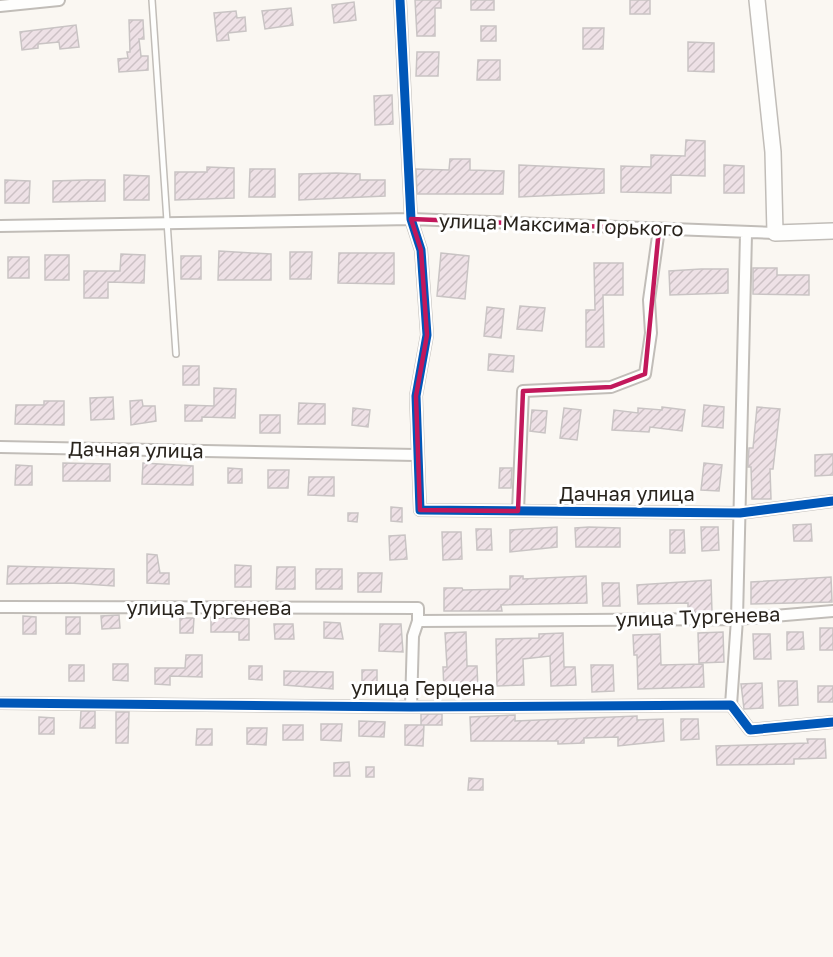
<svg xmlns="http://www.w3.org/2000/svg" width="833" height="957" font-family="'Golos Text',sans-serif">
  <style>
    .building { fill: url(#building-hatch); stroke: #c9c4c4; stroke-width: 1.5 }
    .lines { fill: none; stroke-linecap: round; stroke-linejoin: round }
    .lane-casing { stroke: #c1bdb8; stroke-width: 8 }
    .street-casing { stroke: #c1bdb8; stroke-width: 14 }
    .secondary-casing { stroke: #c1bdb8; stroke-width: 18 }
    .lane { stroke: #fefefd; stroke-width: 5 }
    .street { stroke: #fefefd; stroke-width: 10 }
    .secondary { stroke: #fefefd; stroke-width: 15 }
    .cycleway-casing { stroke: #fff; stroke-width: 13 }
    .cycleway { stroke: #0057b8; stroke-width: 9 }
    .marked { fill: none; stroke: #c2185b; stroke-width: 4.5; stroke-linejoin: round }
    .labels { text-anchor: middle; stroke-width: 6; stroke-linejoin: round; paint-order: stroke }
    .street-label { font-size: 20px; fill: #29241d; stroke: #fff }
  </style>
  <defs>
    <pattern id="building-hatch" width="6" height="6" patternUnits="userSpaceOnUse" patternTransform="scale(1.5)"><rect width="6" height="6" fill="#eee1e6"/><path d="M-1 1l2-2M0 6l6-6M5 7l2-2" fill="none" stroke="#ccc1c5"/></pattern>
  </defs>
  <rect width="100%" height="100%" fill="#faf7f2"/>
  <!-- building -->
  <path class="building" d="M415 0H441V8H435V36H417Z
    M471 0H494V10H471Z
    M630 0H650V14H630Z
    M354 2 356 20 334 23 332 5Z
    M291 8 293 25 265 29 262 11Z
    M236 11 237 18 245 17 246 31 228 33 229 40 217 41 214 13Z
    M129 20H143L144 39H139L141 56H148V70L119 72 118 59 128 58 127 52H130Z
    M76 25 79 47 60 49 59 42 38 44V48L22 50 20 32Z
    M481 26H496V41H481Z
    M583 28H604L603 49H583Z
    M688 42 714 43V72L688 71Z
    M417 52H439L438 76H416Z
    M478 60H500V80H477Z
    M392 95 393 124 375 125 374 96Z
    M686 140 705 141V176L671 175V193L621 192V166L651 167V155L685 156Z
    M450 159H470V170L504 171 503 194H417L416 169 449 170Z
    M519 165 604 169V193L519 197Z
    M724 165 744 166V193H724Z
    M207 167 234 168V198L175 200V172H207Z
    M250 169H275V197H249Z
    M336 173 360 174V180H385V196L299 200V174Z
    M124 175 149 176V200H124Z
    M5 180 30 181 29 203H5Z
    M86 180H105V201L53 202V181Z
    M219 251 271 254V280H218Z
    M290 252H312L311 279H290Z
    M339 253H394V284L338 283Z
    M441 253 469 256 465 299 437 296Z
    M121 254 145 255 144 283 108 282V298H84V271H120Z
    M45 255H69V280H45Z
    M181 256H201V279H181Z
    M8 257H29V278H8Z
    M594 263H623V295H603L604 347H586V310H595Z
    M753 268H777V275H809V295L753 294Z
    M701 269H728V293L670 295 669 271Z
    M520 306 545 308 542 331 517 329Z
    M487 307 504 309 501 338 484 336Z
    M489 354 514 356 513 372 488 370Z
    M183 366H199V385H183Z
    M214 388 236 389 235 418 202 417V421H185V405L214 406Z
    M113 397 114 419 91 420 90 398Z
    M142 400 143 406H155L156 421 131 425 130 401Z
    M44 401H64V425L15 424 16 405H44Z
    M299 403 325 404V424H298Z
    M704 405 724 407 723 428 702 426Z
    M662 407 685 410 682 431 650 427 649 432 612 430 614 410 638 413V408L662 410Z
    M757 407 780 409 773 469H770L771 499H752L751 467H748V462L749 448H753Z
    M353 408 370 410 368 427 352 425Z
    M564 408 581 410 577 440 560 438Z
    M532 410 547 411 545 433 530 431Z
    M260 415H280V433H260Z
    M833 454V475L815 476V455Z
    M63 463 110 464V481H63Z
    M143 463 193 466V485L142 484Z
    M704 463 722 465 719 491 701 490Z
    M16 465 32 466V485H15Z
    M228 468 242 469V483H228Z
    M500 468H512L511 488H499Z
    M268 470H289L288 488H268Z
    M309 477H334V496L308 495Z
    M391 507 402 508V522L391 521Z
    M348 513H358L357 522 348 521Z
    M811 524 812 541H794L793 525Z
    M557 527V547L510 552V530Z
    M589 527 620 528V547H576L575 528Z
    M701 527H718L719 550 702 551Z
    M476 529H491L492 550H477Z
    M670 530H684L685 553H670Z
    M442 532H461L462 559 443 560Z
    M405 535 407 559 390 560 389 536Z
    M147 554 157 555 160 573H169V584L147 583Z
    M235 565 251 566V587H235Z
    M8 566 114 569V586L70 583 7 584Z
    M277 567H295V589H276Z
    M316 569H342V589H316Z
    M358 573H382L381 592H358Z
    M510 576H523V579L586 576 587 603 501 605 502 611H444V588H462L463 590 510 589Z
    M831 577 832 602 751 604V582Z
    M711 580 712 612H688V603L638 604 637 585Z
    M602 583H619L620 606H603Z
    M119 615 120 628 102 629 101 616Z
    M23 616 36 617V634H23Z
    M66 617H80V634H66Z
    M211 617 249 619V640H239V632H211Z
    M180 618H194L193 633H180Z
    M324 622 340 623 343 639 324 638Z
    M274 624H293L294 639H275Z
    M380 624H401L403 652 379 651Z
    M820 628H833V650H820Z
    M466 632 467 666H477L478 690 444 691 443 667H447L445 633Z
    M723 632 724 662 699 663 698 633Z
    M787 632H803L804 649 787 650Z
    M563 633 564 667H575L576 685 551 686 550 656 523 659 524 685 497 686 496 639 539 638V634Z
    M660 634 661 665 703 664 704 687 638 689 637 655H634L633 635Z
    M753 634H770L771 659H754Z
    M186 655H202V677L170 676V685L155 684V668H185Z
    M113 664H128V681L113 680Z
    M69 665H84V681H69Z
    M591 665H613L614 691 592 692Z
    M249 666H262V680L249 679Z
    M362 670H377V687H362Z
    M284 671 333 672V689L284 685Z
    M778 681H797L798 705 779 706Z
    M762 683 763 708 744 709 741 684Z
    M818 686H833V702H818Z
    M81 711H95V728H80Z
    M116 712H129L128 743H116Z
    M421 714H442V725H421Z
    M515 715V721L637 716V720L663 719 664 741 618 746V737L584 738V743L558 744V741H471L470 717Z
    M39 717 54 718V734H39Z
    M681 719H698L699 739 681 740Z
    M359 721 385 722 384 737 359 736Z
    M321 724H342L341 741 321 740Z
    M283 725H303V740H283Z
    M405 725H424L423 746 405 745Z
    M247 728H267L266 745 247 744Z
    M197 729H212V745H196Z
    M807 739H825L826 758 794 759V764L717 765 716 746 808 743Z
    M349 762 350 776H334V763Z
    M366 767H374V777H366Z
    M469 778 483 779V790H468Z"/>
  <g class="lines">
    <!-- lane casing -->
    <g class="lane-casing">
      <path id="lane" d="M152 0 176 354"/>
    </g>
    <!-- street casing -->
    <g class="street-casing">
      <path id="street" d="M400 0 411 219 421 250 427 335 416 396 420 510 740 513 833 501
        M0 6 59 0
        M0 226 411 219 775 233
        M0 447 416 455
        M518 511 523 391 611 387 645 374 651 333 649 300 659 229
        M0 607 418 608V621L413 636 411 707
        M418 621 737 619 833 611
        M0 703 411 707 731 705 750 730 833 722
        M731 705 737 619 746 234"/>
    </g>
    <!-- secondary casing -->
    <g class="secondary-casing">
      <path id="secondary" d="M757 0 773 152 775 233 833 231"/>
    </g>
    <!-- lane -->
    <use href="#lane" class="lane"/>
    <!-- street -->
    <use href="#street" class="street"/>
    <!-- secondary -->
    <use href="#secondary" class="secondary"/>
    <!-- cycleway casing -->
    <g class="cycleway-casing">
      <path id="cycleway" d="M400 0 411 219 421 250 427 335 416 396 420 510 740 513 833 501
        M0 703 411 707 731 705 750 730 833 722"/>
    </g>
    <!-- cycleway -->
    <use href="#cycleway" class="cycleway"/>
  </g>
  <!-- marked area -->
  <path class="marked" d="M411 219 659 229 645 374 611 387 523 391 518 511 420 510 416 396 427 335 421 250Z"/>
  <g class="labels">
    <!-- street labels -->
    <g class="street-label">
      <text transform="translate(561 225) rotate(2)" y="7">улица Максима Горького</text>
      <text transform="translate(136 450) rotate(1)" y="7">Дачная улица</text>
      <text x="627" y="501">Дачная улица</text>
      <text x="209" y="615">улица Тургенева</text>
      <text transform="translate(698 617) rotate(-2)" y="7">улица Тургенева</text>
      <text x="423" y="695">улица Герцена</text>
    </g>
  </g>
</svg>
